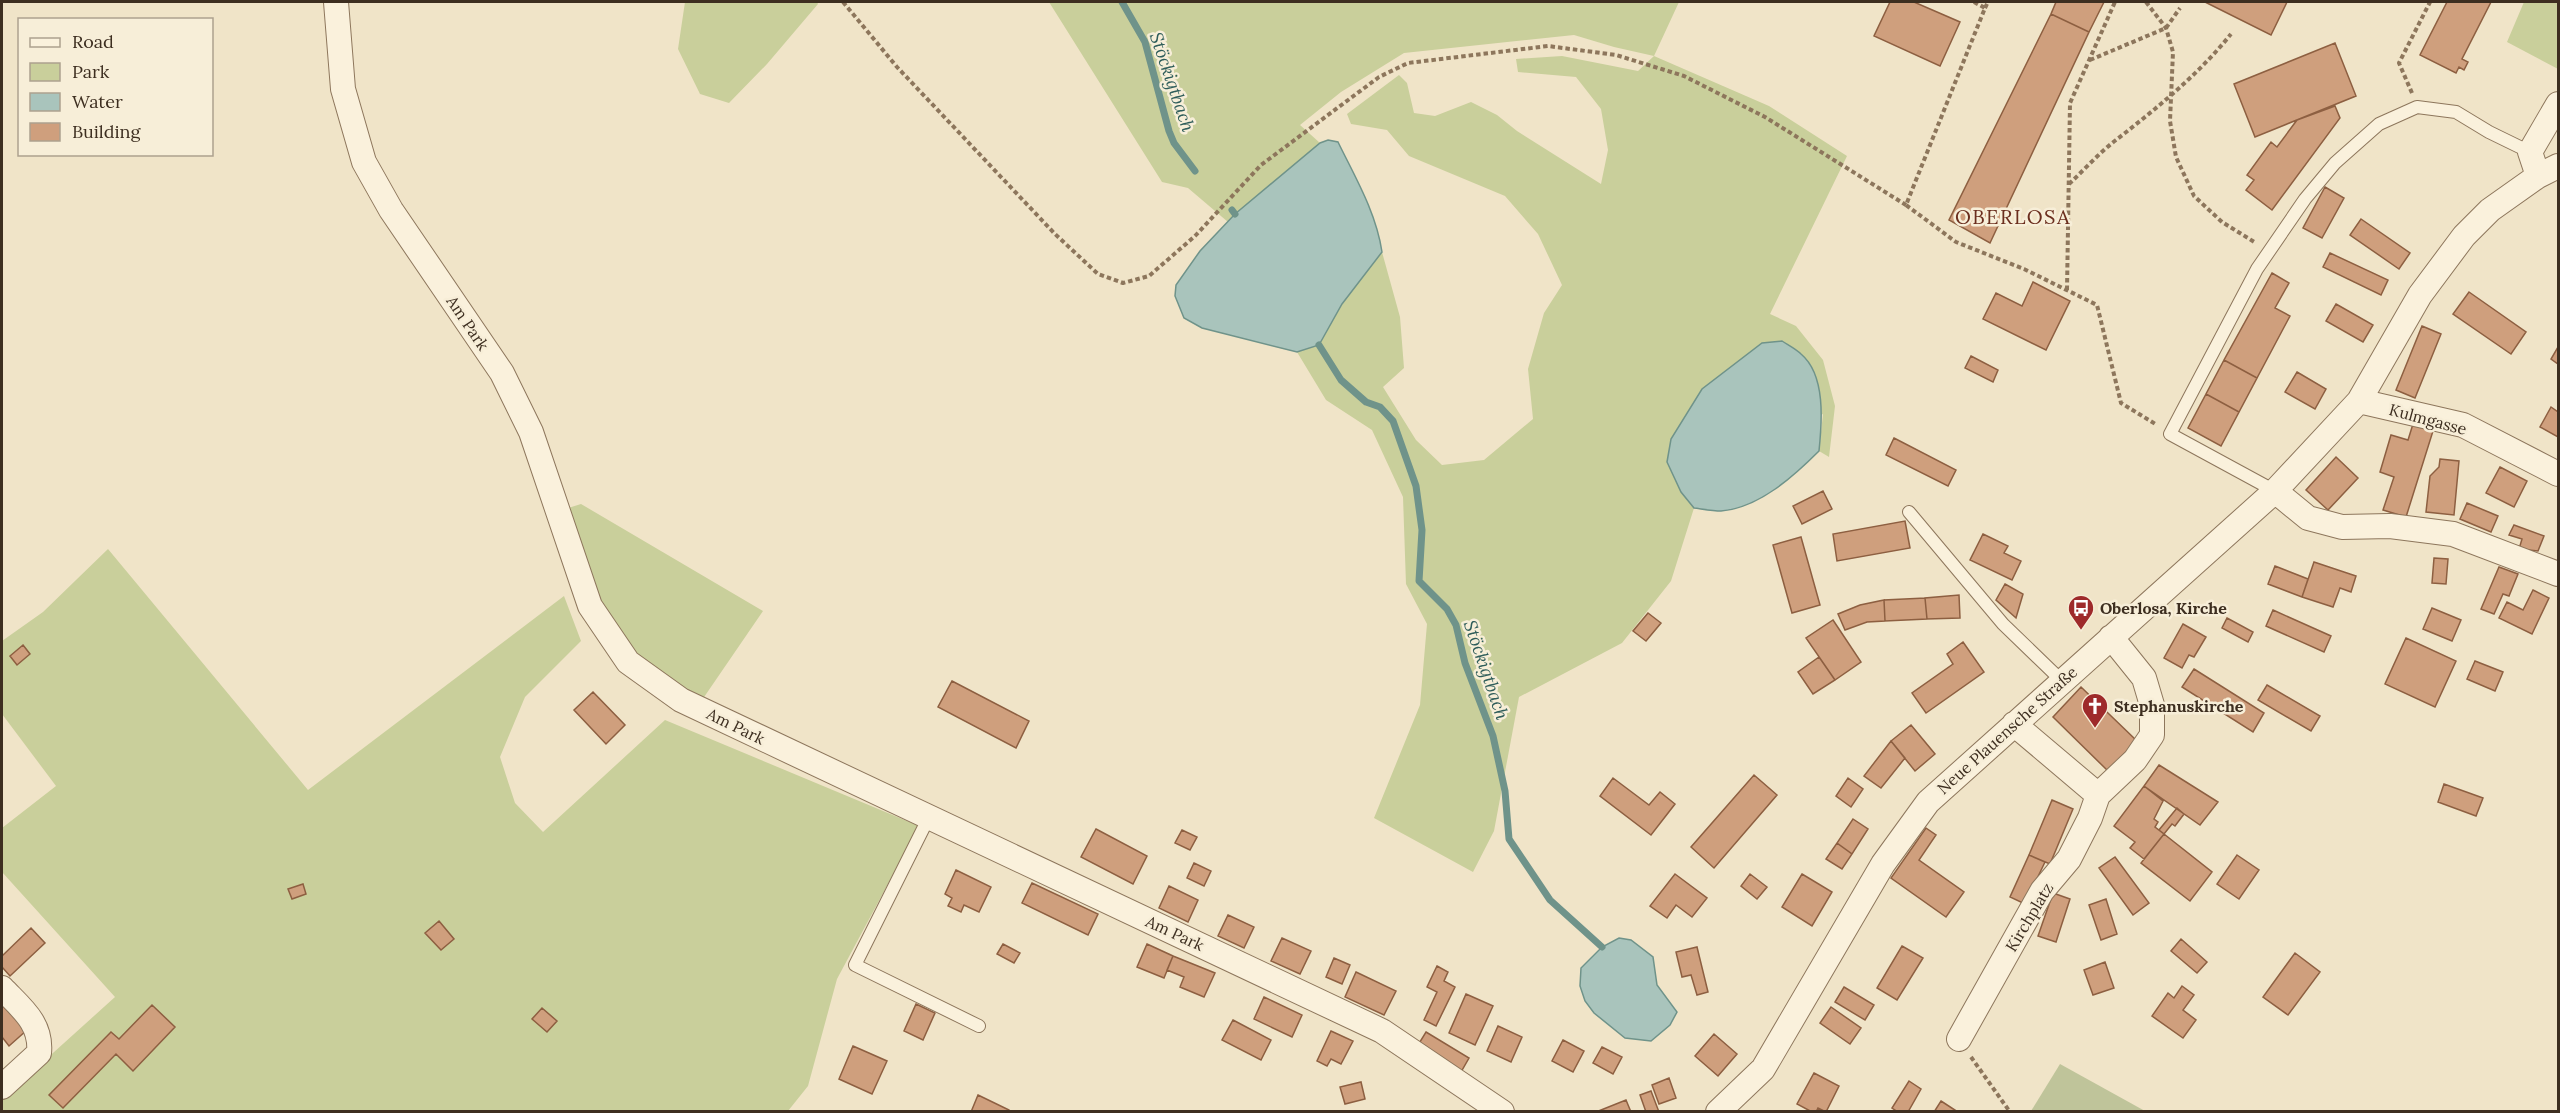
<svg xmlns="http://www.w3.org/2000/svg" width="2560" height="1113" font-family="Lora,serif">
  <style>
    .green { fill: #c9cf9b }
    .cemetery { fill: #bfc49a }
    .water { fill: #a9c4bc; stroke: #6f938a; stroke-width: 1.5 }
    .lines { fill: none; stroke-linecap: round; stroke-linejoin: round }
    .stream { stroke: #6f938a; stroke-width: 7 }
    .building { fill: #cf9f7d; stroke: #8d5f41; stroke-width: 1.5 }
    .lane-casing { stroke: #8d765c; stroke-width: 14 }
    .street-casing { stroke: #8d765c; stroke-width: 26 }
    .path { stroke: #8d765c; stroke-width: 4; stroke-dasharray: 4.5 3; stroke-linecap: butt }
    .lane { stroke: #faf1dc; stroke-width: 12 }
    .street { stroke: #faf1dc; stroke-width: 24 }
    .labels { text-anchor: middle; stroke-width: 5; stroke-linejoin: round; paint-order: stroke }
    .street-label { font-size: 16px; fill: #3d2e20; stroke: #f7eed8 }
    .poi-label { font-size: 16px; font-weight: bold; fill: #3d2e20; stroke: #f7eed8; text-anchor: start }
    .water-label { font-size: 18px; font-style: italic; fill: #2f5d5a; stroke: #f7eed8 }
    .quarter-label { font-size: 20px; letter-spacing: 1.5px; fill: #6b2e1e; stroke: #f7eed8 }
  </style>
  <rect width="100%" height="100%" fill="#f0e4c8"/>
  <!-- green -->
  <path class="green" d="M685 2H817L818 4 767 64 729 103 700 94 678 49Z
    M1049 2H1679L1654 56 1769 106 1847 156 1770 314 1796 326 1823 360 1835 406 1829 457 1819 451 1823 414 1681 492 1694 508 1671 581 1622 643 1519 697 1494 831 1473 872 1374 818 1420 705 1427 624 1406 584 1403 497 1372 430 1326 400 1297 352 1319 345 1342 304 1382 252 1400 317 1404 368 1383 387 1416 440 1442 465 1484 460 1533 419 1528 369 1544 313 1562 285 1538 234 1505 196 1409 156 1387 130 1351 124 1347 114 1399 75 1407 83 1414 113 1435 116 1471 102 1497 115 1517 131 1601 184 1608 150 1601 109 1576 77 1518 72 1516 59 1562 56 1638 71 1654 56 1614 47 1574 35 1404 53 1341 92 1300 125 1320 143 1228 222 1188 188 1162 182Z
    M2524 2H2558V69L2507 42Z
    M581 504 763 611 700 703 635 660 592 584 565 509Z
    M108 549 308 790 564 596 581 641 525 697 500 757 515 803 543 832 665 720 919 826 837 979 808 1086 788 1111H2V1099L115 997 2 872V828L56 786 2 714V641L43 612Z"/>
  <!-- cemetery -->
  <path class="cemetery" d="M2060 1064 2145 1111H2031Z"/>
  <!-- water -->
  <path class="water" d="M1328 140 1338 142C1355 177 1376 212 1382 252L1342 304 1319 345 1297 352 1202 328 1184 318 1175 296 1176 285 1200 251 1235 214 1320 143Z
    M1782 341C1788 345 1796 349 1801 354 1826 375 1822 422 1819 451 1794 476 1759 508 1721 511 1713 511 1702 509 1694 508L1681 492 1667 462 1671 439 1702 389 1762 343Z
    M1619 938 1631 940 1653 957 1657 985 1677 1012 1670 1025 1651 1041 1625 1038 1594 1013 1585 1001 1580 986 1581 968 1602 947Z"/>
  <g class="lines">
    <!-- stream -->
    <path class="stream" d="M1122 2 1145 42 1169 131 1174 143 1195 171
      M1232 210 1235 214
      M1319 345 1341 380 1366 402 1380 407 1393 421 1416 486 1422 530 1419 581 1447 609 1456 625 1465 663 1493 736 1505 791 1509 839 1550 900 1602 947"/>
  </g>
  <!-- building -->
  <path class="building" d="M1890 2H1914L1960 22 1940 66 1874 36Z
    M2056 2H2104L2089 32 2051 14Z
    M2205 2H2287L2271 35Z
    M2447 2H2491L2462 59 2468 62 2464 70 2459 67 2456 73 2420 55Z
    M2051 14 2089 32 1990 243 1949 220Z
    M2335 43 2356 96 2255 137 2234 84Z
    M2335 106 2340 118 2272 210 2246 190 2254 180 2247 175 2271 142 2277 147 2297 120Z
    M2325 187 2344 198 2322 238 2303 228Z
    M2361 219 2410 253 2399 269 2350 235Z
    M2330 253 2388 280 2381 295 2323 267Z
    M2272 273 2289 283 2275 308 2290 316 2257 378 2224 360Z
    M2033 282 2070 301 2046 350 1983 319 1996 293 2022 306Z
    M2469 292 2526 332 2511 354 2453 314Z
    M2336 304 2373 325 2363 342 2326 321Z
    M2422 326 2441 334 2415 398 2396 390Z
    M2558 347V364L2551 359Z
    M1971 356 1998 370 1993 382 1965 368Z
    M2224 360 2257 378 2239 412 2206 394Z
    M2297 372 2326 389 2315 409 2285 392Z
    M2206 394 2239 412 2221 446 2188 428Z
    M2551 407 2558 412V437L2540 427Z
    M2413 424 2433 431 2406 517 2383 510 2394 477 2380 472 2391 435 2408 440Z
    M1894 438 1956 470 1948 486 1886 455Z
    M2336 457 2358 478 2328 510 2306 490Z
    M2440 459 2459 461 2454 515 2426 512 2430 476 2439 467Z
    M2500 467 2527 481 2514 507 2486 493Z
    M1823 491 1832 509 1802 524 1793 506Z
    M2467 503 2498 516 2491 532 2460 519Z
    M1905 521 1910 548 1837 561 1833 534Z
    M2514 525 2544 536 2538 551 2519 549 2522 539 2509 535Z
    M1983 534 2008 546 2004 553 2021 561 2012 580 1970 560Z
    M1801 537 1820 605 1792 613 1773 545Z
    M2434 558 2448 559 2446 584 2432 583Z
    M2314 562 2356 576 2351 592 2340 588 2333 607 2302 597Z
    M2275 566 2308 579 2302 597 2268 584Z
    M2499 567 2518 574 2509 596 2503 594 2494 614 2481 609Z
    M2005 584 2023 594 2016 618 1996 600Z
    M2533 590 2549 598 2532 634 2499 618 2507 602 2523 610Z
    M1959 595 1960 618 1927 619 1925 598Z
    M1925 598 1927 619 1885 621 1884 600Z
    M1884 600 1885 621 1867 622 1845 630 1838 614 1860 605Z
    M2432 608 2461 620 2452 641 2423 629Z
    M2273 610 2331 636 2324 652 2266 626Z
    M1648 613 1661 623 1646 641 1633 631Z
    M2227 618 2253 632 2248 642 2222 628Z
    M1833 620 1861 662 1835 680 1806 638Z
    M2183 624 2206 637 2194 657 2189 655 2182 668 2164 658Z
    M2406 638 2456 661 2435 707 2385 684Z
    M1963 642 1984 672 1926 713 1912 693 1953 664 1947 654Z
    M23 645 30 654 17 665 10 656Z
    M1819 657 1835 680 1813 694 1798 672Z
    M2475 661 2503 672 2495 691 2467 679Z
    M2194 669 2264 713 2253 732 2182 687Z
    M952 681 1029 721 1016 748 938 707Z
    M2267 685 2320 716 2311 731 2258 700Z
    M2081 687 2137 741 2108 771 2053 717Z
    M593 692 625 725 606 744 574 710Z
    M1911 725 1935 754 1915 771 1891 741Z
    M1891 741 1905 758 1881 788 1864 776Z
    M2159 765 2218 802 2200 825 2144 786Z
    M1754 775 1777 795 1714 868 1691 847Z
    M1613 778 1649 805 1660 792 1675 804 1651 835 1600 796Z
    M1848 778 1863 789 1851 807 1836 796Z
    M2444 784 2483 798 2476 816 2438 802Z
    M2144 786 2163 801 2154 819 2158 822 2155 827 2164 834 2144 859 2130 848 2135 842 2114 826Z
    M2052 800 2073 809 2050 864 2029 855Z
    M2177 808 2184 814 2175 826 2172 824 2164 834 2159 830Z
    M1853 819 1868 829 1852 854 1837 843Z
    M1926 828 1936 835 1919 860 1964 892 1946 917 1891 878Z
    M1096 829 1147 856 1133 884 1081 857Z
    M1182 830 1197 837 1190 850 1175 843Z
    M2164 834 2212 872 2190 901 2141 863Z
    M1837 843 1852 854 1842 869 1826 859Z
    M2029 855 2045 862 2025 904 2010 897Z
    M2237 855 2259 870 2239 899 2217 884Z
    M2115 857 2149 903 2133 915 2099 868Z
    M1194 863 1211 871 1204 886 1187 878Z
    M956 870 991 887 979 912 964 905 961 912 948 906 952 898 945 894Z
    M1675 874 1707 898 1692 917 1676 905 1667 918 1650 906Z
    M1750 874 1767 887 1757 899 1741 886Z
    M1802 874 1832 892 1812 926 1782 907Z
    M1032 883 1098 914 1088 935 1022 903Z
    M303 884 306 894 292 899 288 889Z
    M1169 886 1198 900 1188 922 1159 908Z
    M2053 893 2070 899 2056 942 2038 936Z
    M2106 899 2117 934 2101 940 2089 905Z
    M1228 915 1254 927 1244 948 1218 936Z
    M439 921 454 939 441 950 425 933Z
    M31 928 45 943 10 976 2 967V956Z
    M1282 938 1311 951 1300 974 1271 961Z
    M2181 939 2207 962 2197 973 2171 951Z
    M1003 944 1020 953 1014 963 997 954Z
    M1147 944 1173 956 1164 978 1137 967Z
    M1902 946 1923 958 1897 1000 1877 988Z
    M1697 947 1708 992 1697 995 1691 975 1682 977 1676 952Z
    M2295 953 2320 972 2288 1015 2263 997Z
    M1173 956 1215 973 1204 997 1180 987 1184 977 1167 970Z
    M1334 958 1350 965 1342 984 1326 977Z
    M2105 962 2114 988 2093 995 2084 970Z
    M1437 966 1448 972 1444 981 1455 987 1436 1026 1424 1020 1437 992 1427 987Z
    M1356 972 1396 991 1384 1015 1345 997Z
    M2182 986 2194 995 2183 1010 2196 1020 2183 1038 2152 1016 2168 993 2174 998Z
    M1844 987 1874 1005 1865 1020 1835 1002Z
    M1466 994 1493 1006 1475 1045 1449 1033Z
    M1264 997 1302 1015 1292 1037 1254 1019Z
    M4 1003 27 1030 9 1046 2 1037V1005Z
    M916 1004 935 1013 923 1040 904 1031Z
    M152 1005 175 1027 133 1071 116 1054 63 1108 49 1095 111 1032 119 1039Z
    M1831 1007 1861 1028 1850 1044 1820 1023Z
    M542 1008 557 1021 547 1032 532 1019Z
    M1233 1020 1271 1040 1261 1060 1222 1040Z
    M1498 1026 1522 1037 1511 1062 1487 1051Z
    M1331 1031 1353 1041 1341 1064 1331 1059 1327 1066 1317 1061Z
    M1426 1032 1469 1058 1461 1072 1418 1045Z
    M1714 1034 1737 1054 1718 1076 1695 1056Z
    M1563 1040 1584 1051 1573 1072 1552 1061Z
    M853 1046 887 1061 872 1094 839 1079Z
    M1602 1047 1622 1057 1613 1074 1593 1063Z
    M1814 1073 1839 1086 1826 1112 1818 1108 1816 1112H1812L1797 1104Z
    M1669 1078 1676 1098 1659 1104 1652 1085Z
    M1909 1081 1921 1089 1908 1112H1898L1892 1108Z
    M1361 1082 1365 1099 1345 1104 1340 1087Z
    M1651 1091 1659 1112H1646L1640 1095Z
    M978 1095 1009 1110V1112H971Z
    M1626 1100 1631 1112H1596Z
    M1941 1101 1958 1112H1934Z"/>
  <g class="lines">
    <!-- lane casing -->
    <g class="lane-casing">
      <path id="lane" d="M2275 491 2170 434 2257 269 2305 199 2335 163 2379 124 2417 107 2456 112 2489 132 2530 152
        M1909 512 2003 624 2062 681
        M929 817 855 965 979 1026"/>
    </g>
    <!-- street casing -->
    <g class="street-casing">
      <path id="street" d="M336 2 343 89 364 162 391 210 502 373 531 432 590 606 628 662 681 700 1382 1031 1502 1112
        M2538 176 2530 152 2558 104
        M2359 401 2463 425 2558 474
        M2275 491 2308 518 2342 527 2390 526 2453 534 2558 574
        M2098 795 2135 760 2152 735V705L2144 678 2111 637
        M2 988C21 1008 42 1023 39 1053L2 1087
        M1959 1039 2042 891 2069 859 2090 818 2098 795 2014 724
        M1718 1112 1763 1069 1883 864 1928 802 2275 491 2359 401 2420 295 2464 236 2490 210 2538 176 2558 166"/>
    </g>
    <!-- path -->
    <path class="path" d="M843 2 897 67 1055 234 1098 274 1123 283 1149 276 1195 236 1261 165 1379 77 1408 63 1548 46 1616 55 1684 76 1765 117 1906 205
      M1974 2 1985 8 1906 205 1956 242 2024 269 2097 305 2121 403 2157 425
      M2146 2 2166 28 2173 52 2170 121 2176 157 2194 196 2222 222 2256 243
      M1985 8 1988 2
      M2090 60 2166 28 2180 8
      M2412 93 2399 63 2430 2
      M2069 184C2084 170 2099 153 2116 140 2157 108 2198 75 2231 34
      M2067 290 2070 103 2115 2
      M1971 1057 2010 1112"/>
    <!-- lane -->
    <use href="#lane" class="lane"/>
    <!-- street -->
    <use href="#street" class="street"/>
  </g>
  <!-- icons -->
  <defs>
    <g id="bus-pin" transform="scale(1.35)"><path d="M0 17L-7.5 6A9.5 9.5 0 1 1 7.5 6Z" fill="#9e2a2b" stroke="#f7eed8"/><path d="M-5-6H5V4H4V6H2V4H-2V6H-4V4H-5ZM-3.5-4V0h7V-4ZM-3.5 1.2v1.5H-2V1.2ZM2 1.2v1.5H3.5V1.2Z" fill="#fff"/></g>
    <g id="church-pin" transform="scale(1.35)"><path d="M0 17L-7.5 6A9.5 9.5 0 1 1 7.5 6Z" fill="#9e2a2b" stroke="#f7eed8"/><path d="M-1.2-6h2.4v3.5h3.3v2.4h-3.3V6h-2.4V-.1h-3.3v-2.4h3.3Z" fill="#fff"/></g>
  </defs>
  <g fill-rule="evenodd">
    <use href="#bus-pin" x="2081" y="608"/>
    <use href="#church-pin" x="2095" y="706"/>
  </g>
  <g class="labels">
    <!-- street labels -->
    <g class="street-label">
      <text transform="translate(468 323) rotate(56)" y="6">Am Park</text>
      <text transform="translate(2428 419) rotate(15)" y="6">Kulmgasse</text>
      <text transform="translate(736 726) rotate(26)" y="6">Am Park</text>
      <text transform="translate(2007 730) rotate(-42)" y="6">Neue Plauensche Straße</text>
      <text transform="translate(2029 917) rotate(-59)" y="6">Kirchplatz</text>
      <text transform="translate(1175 933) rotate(25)" y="6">Am Park</text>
    </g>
    <!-- poi labels -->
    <g class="poi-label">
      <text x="2100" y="614">Oberlosa, Kirche</text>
      <text x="2114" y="712">Stephanuskirche</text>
    </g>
    <!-- water labels -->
    <g class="water-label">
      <text transform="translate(1172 82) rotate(71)" y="6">Stöckigtbach</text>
      <text transform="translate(1486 670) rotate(71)" y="6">Stöckigtbach</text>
    </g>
    <!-- quarter labels -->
    <g class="quarter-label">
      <text x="2013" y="224">OBERLOSA</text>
    </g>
  </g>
  <!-- border -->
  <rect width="2560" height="1113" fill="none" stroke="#3d2e20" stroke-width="6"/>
  <!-- legend -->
  <rect x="18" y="18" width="195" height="138" fill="#f7eed8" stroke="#ada18e" stroke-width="1.5"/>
  <rect x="30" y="38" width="30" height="9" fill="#faf1dc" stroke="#ada18e" stroke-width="1.5"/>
  <text x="72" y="48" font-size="18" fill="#3d2e20">Road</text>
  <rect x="30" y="63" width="30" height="18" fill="#c9cf9b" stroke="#ada18e" stroke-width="1.5"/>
  <text x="72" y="78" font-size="18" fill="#3d2e20">Park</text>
  <rect x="30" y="93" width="30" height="18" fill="#a9c4bc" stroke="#ada18e" stroke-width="1.5"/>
  <text x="72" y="108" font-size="18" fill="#3d2e20">Water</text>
  <rect x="30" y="123" width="30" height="18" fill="#cf9f7d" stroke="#ada18e" stroke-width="1.5"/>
  <text x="72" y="138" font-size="18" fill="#3d2e20">Building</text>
</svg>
